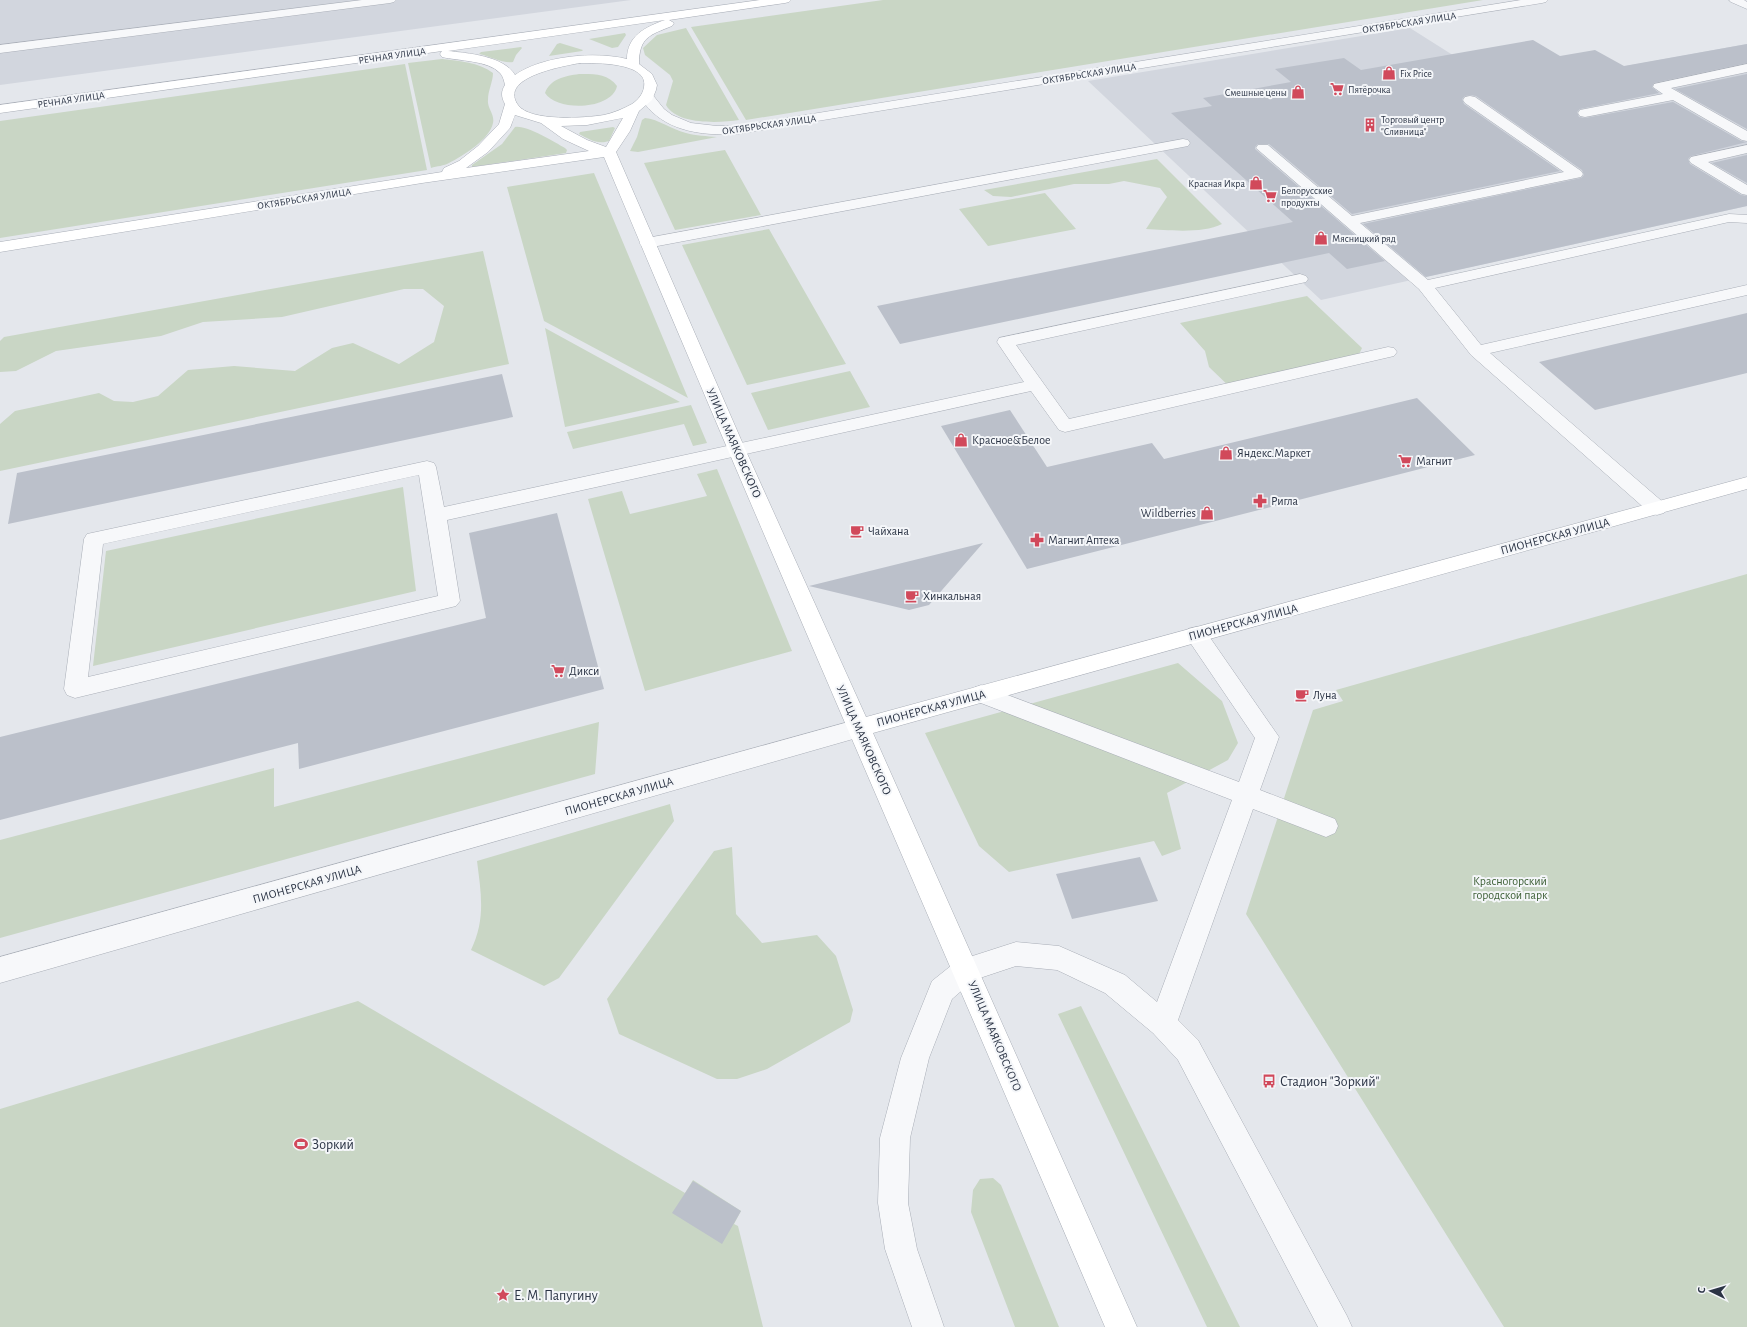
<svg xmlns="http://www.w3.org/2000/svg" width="1747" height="1327" font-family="'Alegreya Sans',sans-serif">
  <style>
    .built { fill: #d2d6de }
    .green { fill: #c9d6c5 }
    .building { fill: #bbc0ca }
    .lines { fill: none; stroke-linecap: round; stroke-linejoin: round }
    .lane-casing { stroke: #a9aeb7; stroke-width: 1 }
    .street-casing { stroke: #a9aeb7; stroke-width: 1 }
    .secondary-casing { stroke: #a9aeb7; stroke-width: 1 }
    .lane { fill: #f7f8fa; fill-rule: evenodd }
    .street { fill: #f7f8fa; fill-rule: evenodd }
    .secondary { fill: #fff; fill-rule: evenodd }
    .labels { text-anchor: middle; stroke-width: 4; stroke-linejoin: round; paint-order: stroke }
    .far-street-label { font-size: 10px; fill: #2b3445; stroke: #f4f6f9 }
    .far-poi-label { font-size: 10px; fill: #2b3445; stroke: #f4f6f9; text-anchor: start }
    .poi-label { font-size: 12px; fill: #2b3445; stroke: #f4f6f9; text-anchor: start }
    .street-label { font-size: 12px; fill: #2b3445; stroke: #f4f6f9 }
    .park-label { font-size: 12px; fill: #3f6138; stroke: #f4f6f9 }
    .near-poi-label { font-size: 14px; fill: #2b3445; stroke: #f4f6f9; text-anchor: start }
  </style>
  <rect width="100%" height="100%" fill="#e4e7ec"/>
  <!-- built -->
  <path class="built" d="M0 0H631L0 85Z
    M1410 28 1505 88 1747 44V206L1321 300 1088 81Z"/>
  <!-- green -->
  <path class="green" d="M883 0H1483L746 120 691 27Z
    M686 28 739 120C719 123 677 125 666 105L673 81 670 75 645 55 643 48 657 35Z
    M625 33 626 35 618 47 612 48 589 39Z
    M560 43 583 50 582 51 549 56 557 44Z
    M521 47 522 48 516 55 513 62C504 64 489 56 479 54L481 52Z
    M442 59C460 61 478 62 493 73 493 82 488 90 488 100 487 108 495 114 493 123 490 139 463 156 449 163 444 166 437 166 431 168L408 63Z
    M405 64 427 170 0 238V121Z
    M579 74C592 74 608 73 617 86 612 110 557 112 545 93 550 79 565 76 579 74Z
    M645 118C658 119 673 130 686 133 696 136 707 136 717 137L638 152 630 151 637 137 642 120Z
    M515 127C527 125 554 142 565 148L567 150 566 153 472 167V165L502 144Z
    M613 127 615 128 609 141C597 145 589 139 579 134L580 132Z
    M725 150 761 215 675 230 644 163Z
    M1157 159 1222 224C1202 234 1168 230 1146 229L1167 197 1160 188 1124 181 1109 184H1074L1011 197 993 196 984 190Z
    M594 173 688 398 544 321 507 187Z
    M1045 193 1076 229 988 246 959 209Z
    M769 229 846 364 747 385 682 245Z
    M483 251 509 364 0 471V424L15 411 99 393 114 401 133 402 158 396 188 370 234 366 295 371 332 348 353 343 399 364 434 342 444 306 423 289H404L282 317 203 322 161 336 56 351 16 371 0 372V341L4 337Z
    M1307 296 1362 348 1354 365 1235 392 1209 367 1205 351 1180 323Z
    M545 328 680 402 565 427Z
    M850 371 870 407 768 430 751 393Z
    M691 405 707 443 693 446 684 424 573 449 567 432Z
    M717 469 792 651 645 691 588 499 622 491 630 514 707 496 697 474Z
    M403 487 416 591 93 666 106 551Z
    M1747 574V1327H1504L1246 914 1313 710 1343 701 1336 690Z
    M1178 663 1222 701 1238 743 1228 760 1167 793 1181 849 1162 856 1154 841 1009 872 979 846 925 733Z
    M599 722 595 774 0 938V840L274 768V807Z
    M670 804 674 821 559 978 544 986 471 950C486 919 481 893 477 861Z
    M732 847 736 914 762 943 817 935 836 956 853 1010 850 1022 767 1069 737 1079H717L619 1034 607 999 714 851Z
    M358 1001 685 1193 693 1180 741 1211 734 1224 738 1226 763 1327H0V1109Z
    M1081 1006 1240 1327H1207L1058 1014Z
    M993 1178 1001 1185 1059 1327H1015L971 1212 973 1190 980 1179Z"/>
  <!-- building -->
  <path class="building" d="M1533 40 1560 56 1595 50 1624 66 1747 44V63L1654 83 1652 87 1659 93 1580 109 1577 112 1579 117 1585 118 1673 102 1741 141 1747 142 1691 156 1688 159 1690 164 1741 195 1747 196V206L1426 277 1363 224 1581 178 1584 175 1582 170 1476 96 1470 95 1465 96 1462 99 1464 104 1560 171 1352 214 1269 144H1258L1255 147V149L1385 261 1347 269 1329 253 900 344 877 306 1293 222 1171 113 1212 106 1203 98 1291 82 1275 69 1344 58 1361 70Z
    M1747 74V129L1675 89Z
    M1747 155V183L1712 163Z
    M1747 313V373L1595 410 1539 362Z
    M502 374 513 417 8 524 17 473Z
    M1417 398 1475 455 1027 569 941 426 1010 410 1047 467 1152 443 1164 459Z
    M557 513 604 689 299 769 298 743 0 820V737L486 618 469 533Z
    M983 543 929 605 909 610 809 586Z
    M1140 857 1158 901 1072 919 1056 874Z
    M693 1181 741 1211 722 1244 672 1213Z"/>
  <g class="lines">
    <!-- lane casing -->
    <g class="lane-casing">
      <path id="lane" d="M362 0H396L394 2 390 3 0 53V45Z
        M1729 0H1744L1747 2V9L1731 2Z
        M1747 64V72L1671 88 1747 131V141L1742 140 1673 100 1585 117 1580 116 1578 113 1580 110 1585 109 1663 94 1653 87 1654 84Z
        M1470 96 1475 97 1581 171 1583 174 1581 177 1576 178 1360 223 1428 280 1729 214 1747 215V223L1729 222 1435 288 1481 345 1747 285V295L1490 353 1664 503 1667 508 1664 513 1657 515 1650 513 1471 355 1419 289 1256 148 1258 145H1268L1352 216 1564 172 1465 103 1463 100 1465 97Z
        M1183 139 1188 140 1190 143 1188 146 647 248 642 246 639 243 642 240 647 238Z
        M1747 145V153L1708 162 1747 185V195L1742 194 1691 163 1689 160 1691 157Z
        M1300 274 1306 276 1308 279 1306 282 1016 345 1069 419 1388 347 1394 348 1397 352 1394 356 1065 432 1059 430 1031 391 447 520 460 601 456 606 75 698 67 695 64 689 84 539 87 534 427 461 434 463 436 467 444 507 1024 382 997 342 999 338ZM419 475 438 596 88 677 103 544Z
        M1196 627 1204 629 1279 737 1260 790 1335 819 1338 826 1335 833 1326 837 1253 809 1178 1020 1198 1040 1347 1316 1352 1327H1318L1178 1060 1153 1033 1105 993 1057 970 1016 966 974 980 952 999 929 1058 910 1138 908 1203 917 1249 944 1327H912L885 1249 878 1203 880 1138 901 1058 932 981 957 961 1016 942 1059 946 1125 975 1157 1002 1232 800 973 700 970 694 973 688 981 685 989 688 1239 782 1255 738 1185 635 1188 629Z"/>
    </g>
    <!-- street casing -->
    <g class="street-casing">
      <path id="street" d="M1521 0H1548L1546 2 1542 3 737 134C700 136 661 131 640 97L642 94H652L664 109 672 115 691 123 717 126H737Z
        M859 719 867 721 871 728 867 735 0 983V957Z"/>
    </g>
    <!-- secondary casing -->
    <g class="secondary-casing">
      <path id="secondary" d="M760 0H791L789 2 785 3 669 20 674 23 672 26C650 35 639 37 639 64L652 74 657 85 656 90 652 100 639 111 630 131 616 152 746 451 866 717 1747 477V489L873 733 1137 1327H1105C938 937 768 548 604 157L422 183 0 252V242L442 172 444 168 459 161 478 146 499 124 505 104C501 97 501 91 505 85 504 81 503 76 500 73 488 60 458 61 442 57L440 54 442 51 0 113V105ZM665 20C645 27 627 36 627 59 595 51 542 56 515 75 504 56 467 53 448 51ZM580 63C595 63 649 62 644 87 643 94 638 100 632 104 623 109 613 113 604 115 585 118 530 122 518 105 498 77 564 66 580 63ZM515 115 541 123 563 139 589 151 466 168 488 152 510 128ZM623 118 606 147 587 140 561 126 587 125Z"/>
    </g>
    <!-- lane -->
    <use href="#lane" class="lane"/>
    <!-- street -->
    <use href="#street" class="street"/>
    <!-- secondary -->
    <use href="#secondary" class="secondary"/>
  </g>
  <!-- icons -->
  <defs>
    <g id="shop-bare" transform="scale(1.08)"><path d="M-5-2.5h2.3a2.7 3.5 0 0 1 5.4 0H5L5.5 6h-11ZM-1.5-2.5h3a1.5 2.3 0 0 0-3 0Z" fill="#d1495b" stroke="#f4f6f9" stroke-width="2.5" paint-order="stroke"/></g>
    <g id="supermarket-bare" transform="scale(1.08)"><path d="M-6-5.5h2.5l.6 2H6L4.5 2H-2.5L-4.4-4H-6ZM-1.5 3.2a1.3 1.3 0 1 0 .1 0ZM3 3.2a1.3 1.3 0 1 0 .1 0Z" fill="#d1495b" stroke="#f4f6f9" stroke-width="2.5" paint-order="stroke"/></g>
    <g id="building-bare" transform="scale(1.08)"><path d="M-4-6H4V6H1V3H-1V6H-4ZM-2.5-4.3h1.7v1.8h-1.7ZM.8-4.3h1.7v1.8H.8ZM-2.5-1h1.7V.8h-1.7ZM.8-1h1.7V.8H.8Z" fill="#d1495b" stroke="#f4f6f9" stroke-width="2.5" paint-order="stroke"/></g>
    <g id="pharmacy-bare" transform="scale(1.08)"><path d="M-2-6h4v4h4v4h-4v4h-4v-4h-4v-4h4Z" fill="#d1495b" stroke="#f4f6f9" stroke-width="2.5" paint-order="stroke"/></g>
    <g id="cafe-bare" transform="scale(1.08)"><path d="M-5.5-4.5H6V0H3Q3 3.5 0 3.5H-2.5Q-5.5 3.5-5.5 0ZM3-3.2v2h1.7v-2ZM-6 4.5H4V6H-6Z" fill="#d1495b" stroke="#f4f6f9" stroke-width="2.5" paint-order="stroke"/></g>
    <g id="bus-bare" transform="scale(1.08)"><path d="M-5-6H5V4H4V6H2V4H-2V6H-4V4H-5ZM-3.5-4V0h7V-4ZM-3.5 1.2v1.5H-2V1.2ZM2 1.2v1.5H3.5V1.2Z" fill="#d1495b" stroke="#f4f6f9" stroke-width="2.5" paint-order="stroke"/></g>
    <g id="stadium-bare" transform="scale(1.08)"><path d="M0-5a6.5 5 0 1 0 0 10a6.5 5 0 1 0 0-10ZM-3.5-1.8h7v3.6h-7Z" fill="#d1495b" stroke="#f4f6f9" stroke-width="2.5" paint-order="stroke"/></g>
    <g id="sight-bare" transform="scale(1.08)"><path d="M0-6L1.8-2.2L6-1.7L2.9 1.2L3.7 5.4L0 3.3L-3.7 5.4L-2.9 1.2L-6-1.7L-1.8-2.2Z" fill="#d1495b" stroke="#f4f6f9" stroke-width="2.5" paint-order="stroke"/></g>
  </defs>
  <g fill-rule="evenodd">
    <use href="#shop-bare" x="1389" y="73"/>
    <use href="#supermarket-bare" x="1337" y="89"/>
    <use href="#shop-bare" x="1298" y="92"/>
    <use href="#building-bare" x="1370" y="125"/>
    <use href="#shop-bare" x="1256" y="183"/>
    <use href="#supermarket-bare" x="1270" y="196"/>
    <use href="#shop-bare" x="1321" y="238"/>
    <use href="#shop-bare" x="961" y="440"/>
    <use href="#shop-bare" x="1226" y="453"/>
    <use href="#supermarket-bare" x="1405" y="461"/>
    <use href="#pharmacy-bare" x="1260" y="501"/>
    <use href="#shop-bare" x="1207" y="513"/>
    <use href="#cafe-bare" x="857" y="531"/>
    <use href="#pharmacy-bare" x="1037" y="540"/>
    <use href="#cafe-bare" x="912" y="596"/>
    <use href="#supermarket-bare" x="558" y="671"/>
    <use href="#cafe-bare" x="1302" y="695"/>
    <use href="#bus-bare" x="1269" y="1081"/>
    <use href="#stadium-bare" x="301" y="1144"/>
    <use href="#sight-bare" x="503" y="1295"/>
  </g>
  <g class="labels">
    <!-- far-street labels -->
    <g class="far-street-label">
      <text transform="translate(1409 22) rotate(-9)" y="4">ОКТЯБРЬСКАЯ УЛИЦА</text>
      <text transform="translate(392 55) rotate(-8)" y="4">РЕЧНАЯ УЛИЦА</text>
      <text transform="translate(1089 73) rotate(-9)" y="4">ОКТЯБРЬСКАЯ УЛИЦА</text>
      <text transform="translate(71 99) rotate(-8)" y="4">РЕЧНАЯ УЛИЦА</text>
      <text transform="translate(769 124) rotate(-8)" y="4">ОКТЯБРЬСКАЯ УЛИЦА</text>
      <text transform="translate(304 198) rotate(-9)" y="4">ОКТЯБРЬСКАЯ УЛИЦА</text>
    </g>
    <!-- far-poi labels -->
    <g class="far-poi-label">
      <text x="1400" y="77">Fix Price</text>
      <text x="1348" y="93">Пятёрочка</text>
      <text x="1287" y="96" text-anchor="end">Смешные цены</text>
      <text x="1381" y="123">Торговый центр<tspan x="1381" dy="12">"Сливница"</tspan></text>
      <text x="1245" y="187" text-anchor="end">Красная Икра</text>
      <text x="1281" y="194">Белорусские<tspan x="1281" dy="12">продукты</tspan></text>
      <text x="1332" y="242">Мясницкий ряд</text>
    </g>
    <!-- poi labels -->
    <g class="poi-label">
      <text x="972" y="444">Красное&amp;Белое</text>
      <text x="1237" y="457">Яндекс.Маркет</text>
      <text x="1416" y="465">Магнит</text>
      <text x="1271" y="505">Ригла</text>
      <text x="1196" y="517" text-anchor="end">Wildberries</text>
      <text x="868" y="535">Чайхана</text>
      <text x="1048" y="544">Магнит Аптека</text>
      <text x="923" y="600">Хинкальная</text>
      <text x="569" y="675">Дикси</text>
      <text x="1313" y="699">Луна</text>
    </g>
    <!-- street labels -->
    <g class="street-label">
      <text transform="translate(734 443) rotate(66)" y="4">УЛИЦА МАЯКОВСКОГО</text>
      <text transform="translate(1555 536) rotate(-15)" y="4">ПИОНЕРСКАЯ УЛИЦА</text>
      <text transform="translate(1243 622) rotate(-15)" y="4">ПИОНЕРСКАЯ УЛИЦА</text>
      <text transform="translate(931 708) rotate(-15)" y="4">ПИОНЕРСКАЯ УЛИЦА</text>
      <text transform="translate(864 740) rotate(66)" y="4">УЛИЦА МАЯКОВСКОГО</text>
      <text transform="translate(619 796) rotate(-16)" y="4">ПИОНЕРСКАЯ УЛИЦА</text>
      <text transform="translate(307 884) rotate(-16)" y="4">ПИОНЕРСКАЯ УЛИЦА</text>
      <text transform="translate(995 1036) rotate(67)" y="4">УЛИЦА МАЯКОВСКОГО</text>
    </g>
    <!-- park labels -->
    <g class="park-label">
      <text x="1510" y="885">Красногорский<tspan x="1510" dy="14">городской парк</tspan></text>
    </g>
    <!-- near-poi labels -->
    <g class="near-poi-label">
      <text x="1280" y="1086">Стадион "Зоркий"</text>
      <text x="312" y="1149">Зоркий</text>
      <text x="514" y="1300">Е. М. Папугину</text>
    </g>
  </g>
  <!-- north arrow -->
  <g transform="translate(1711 1291) rotate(275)" stroke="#f4f6f9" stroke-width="3" paint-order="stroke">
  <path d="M0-3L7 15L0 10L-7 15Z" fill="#2b3445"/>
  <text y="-6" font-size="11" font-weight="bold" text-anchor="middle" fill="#2b3445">С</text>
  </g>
</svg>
